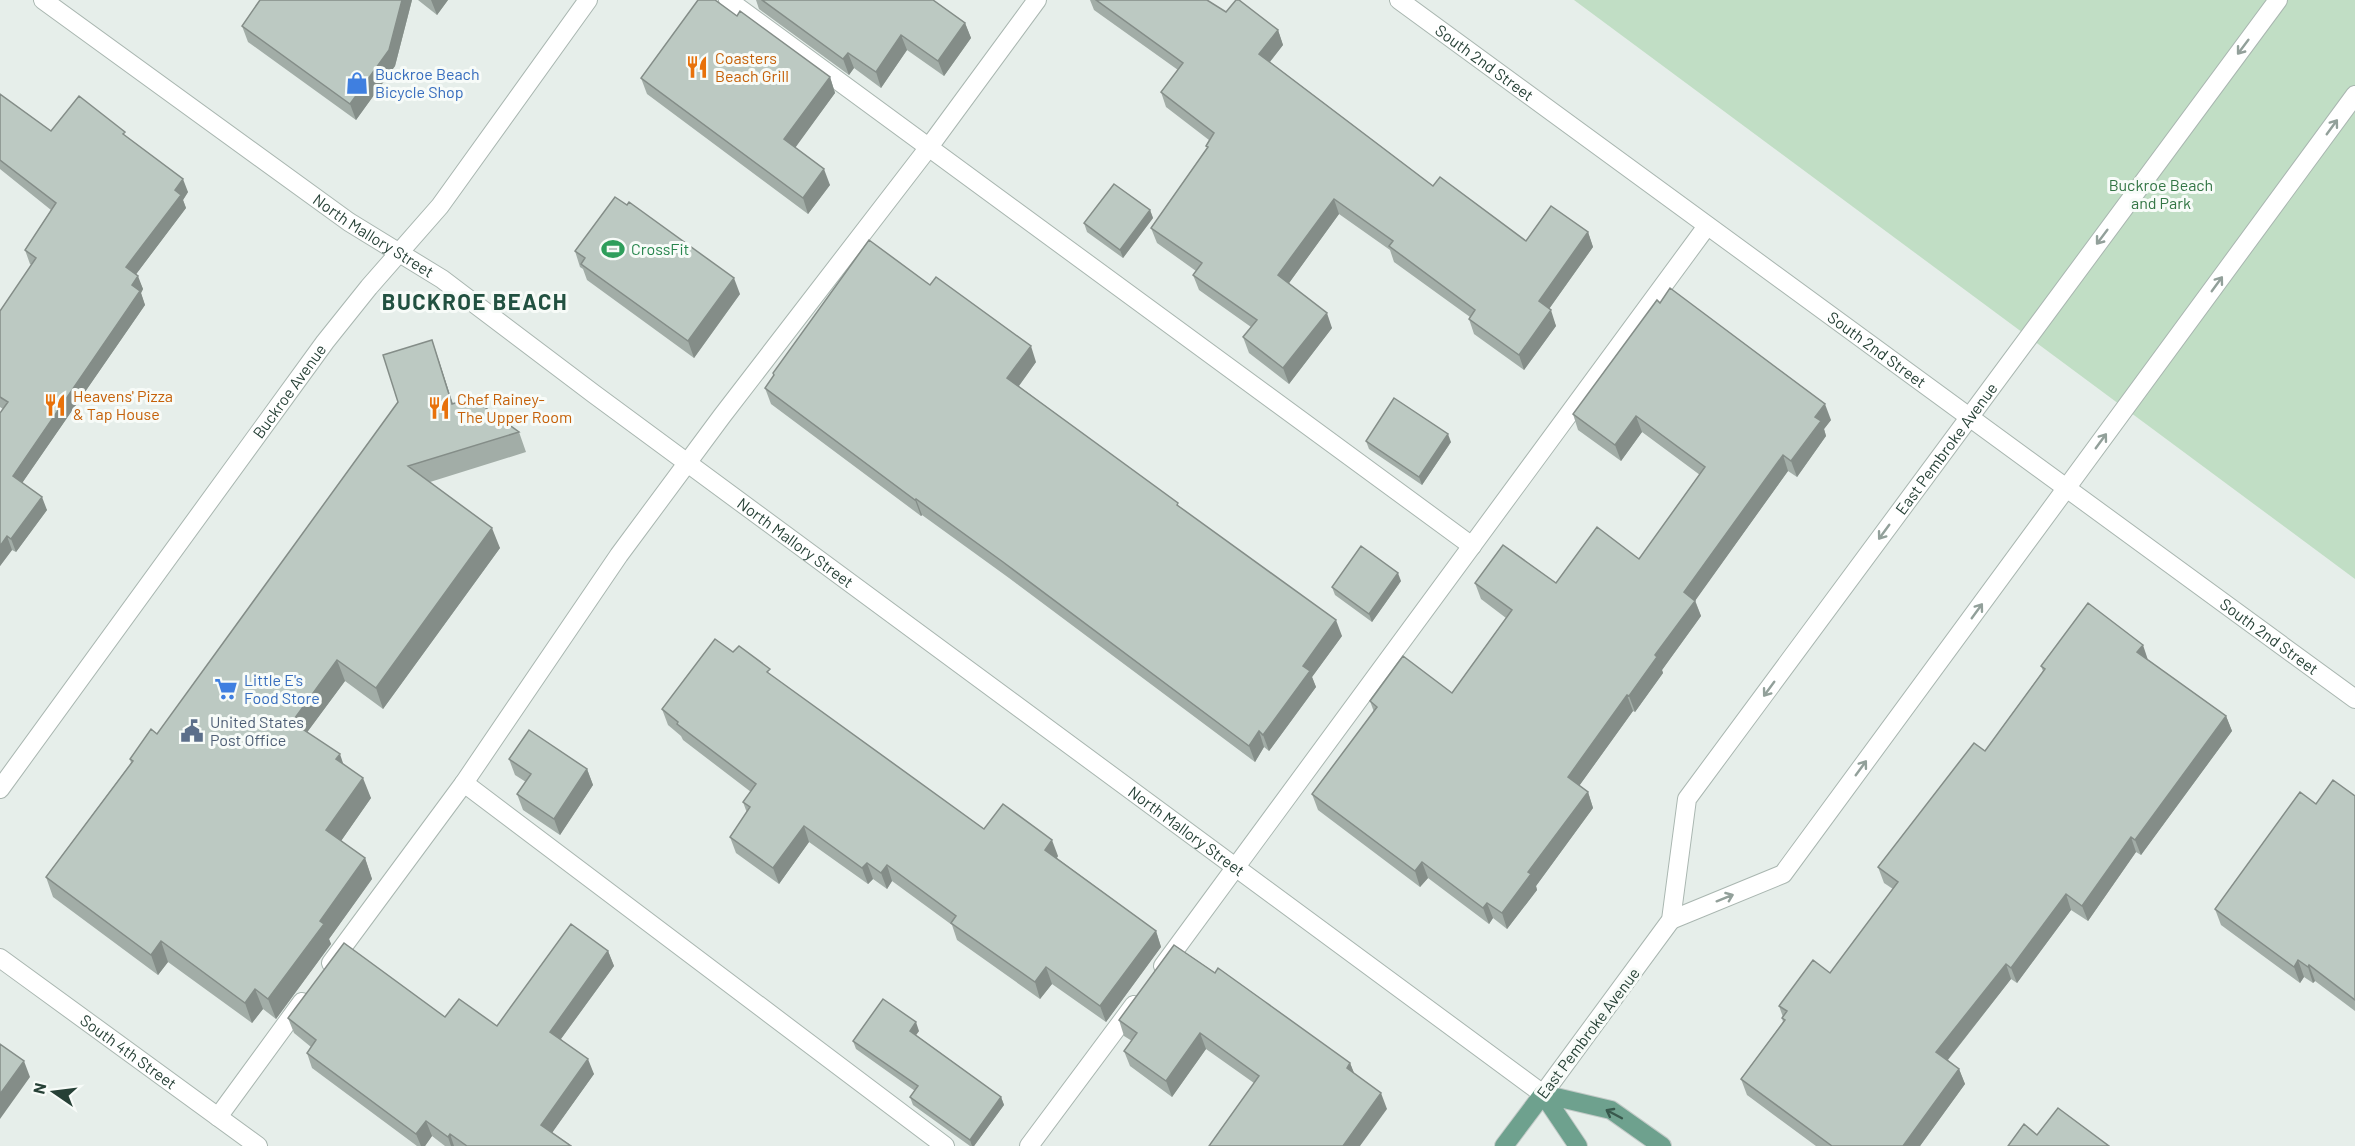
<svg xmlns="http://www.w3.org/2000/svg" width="2355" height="1146" font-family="Barlow,sans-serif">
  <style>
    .green { fill: #c1dec5 }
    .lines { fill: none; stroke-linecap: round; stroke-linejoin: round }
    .minor-casing { stroke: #a9b6b0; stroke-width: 20 }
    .major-casing { stroke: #c2cac7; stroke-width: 20 }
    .minor { stroke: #fff; stroke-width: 18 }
    .major { stroke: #6ea18e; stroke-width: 18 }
    .wall { fill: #a2ada7 }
    .shaded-wall { fill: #848d88 }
    .building { fill: #bcc9c2; stroke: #848d88; stroke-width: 1.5 }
    .oneway { stroke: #92a09a }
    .oneway2 { stroke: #38584c }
    .labels { text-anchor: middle; stroke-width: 6; stroke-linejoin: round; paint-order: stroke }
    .food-label { font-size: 16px; fill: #c56008; stroke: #f7fbf8; text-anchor: start }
    .street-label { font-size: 16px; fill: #264036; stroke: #f7fbf8 }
    .shop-label { font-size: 16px; fill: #366cbe; stroke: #f7fbf8; text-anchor: start }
    .park-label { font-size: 16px; fill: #327544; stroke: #f7fbf8 }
    .leisure-label { font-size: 16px; fill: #27864d; stroke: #f7fbf8; text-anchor: start }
    .service-label { font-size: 16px; fill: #4e5e75; stroke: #f7fbf8; text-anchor: start }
    .district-label { font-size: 22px; font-weight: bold; letter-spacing: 1.5px; fill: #225141; stroke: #f7fbf8 }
  </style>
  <rect width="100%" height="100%" fill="#e6eeea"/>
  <!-- green -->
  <path class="green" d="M1574 0H2355V579Z"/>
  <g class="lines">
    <!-- minor casing -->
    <g class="minor-casing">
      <g id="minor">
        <path id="s1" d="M43 0 349 222 442 279 594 394 1543 1094 1671 920 1687 799 2278 0"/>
        <path d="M728 0 1472 546"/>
        <path id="s2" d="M1399 0 2355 699"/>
        <path d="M464 783 945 1146"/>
        <path id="s3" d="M0 789 325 342 369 287 440 206 588 0"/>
        <path d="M1671 920 1783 874 2355 95"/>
        <path id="s4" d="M0 958 258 1146"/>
        <path d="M331 963 464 783 619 555 722 416 929 147 1037 0"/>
        <path d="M1163 966 1707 226"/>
        <path d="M218 1117 302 1002"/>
        <path d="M1029 1146 1134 1005"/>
      </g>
    </g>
    <!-- major casing -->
    <g class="major-casing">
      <path id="major" d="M1543 1094 1611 1110 1662 1146
        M1543 1094 1578 1146
        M1504 1146 1543 1094"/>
    </g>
    <!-- minor -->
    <use href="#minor" class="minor"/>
    <!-- major -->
    <use href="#major" class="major"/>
  </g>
  <!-- wall -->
  <path class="wall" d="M260 0H412L395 66 356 120 248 42 242 26Z
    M418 0H448L437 15Z
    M756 0H933L965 23 971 38 944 76 907 50 881 88 854 68 849 75 759 9Z
    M1090 0H1207L1226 12 1278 30 1283 45 1270 62 1433 186 1526 241 1588 232 1593 247 1549 309 1556 326 1524 370 1474 334 1469 319 1470 317 1394 262 1390 250 1339 214 1289 283 1332 328 1289 384 1249 353 1243 337 1251 327 1199 290 1193 275 1196 271 1157 243 1151 228 1207 148 1206 146 1209 140 1166 107 1161 92 1178 70 1094 10Z
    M737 16 830 77 835 93 795 147 830 185 808 214 647 94 641 78Z
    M0 94 51 131 126 136 188 192 183 200 186 208 136 274 143 289 141 293 145 305 22 483 47 510 16 552 12 550 0 566 3 409 0 407V311L32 265 30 264 25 250 51 210 0 169Z
    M1150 210 1153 218 1123 258 1087 232 1084 223Z
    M575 251 740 294 694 358 587 280 583 269 580 267Z
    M439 361 453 404 519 432 526 452 430 482 500 548 383 709 345 681 307 732 343 764 371 798 341 841 365 858 372 879 329 939 331 944 276 1019 263 1009 252 1023 168 962 158 975 53 897 46 877 131 763 130 759 157 734Z
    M1036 362 1019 386 1180 507 1342 636 1312 677 1316 687 1269 751 1264 747 1255 762 1009 578 922 515 921 516 771 404 765 388 774 376 773 373Z
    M1573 414 1831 420 1824 429 1826 436 1797 477 1788 471 1695 600 1701 616 1662 670 1663 673 1635 712 1633 711 1579 786 1588 792 1593 808 1536 886 1537 890 1507 929 1493 918 1489 924 1428 878 1420 887 1318 810 1312 794 1374 712 1370 701 1452 693 1506 618 1481 599 1475 583H1556L1639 559 1700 475 1642 432 1621 461 1578 430Z
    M1366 441 1451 442 1422 485 1369 449Z
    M1401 581 1372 622 1335 595 1332 587Z
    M733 652 772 676 984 829 1058 856 1057 858 1156 931 1161 947 1106 1022 1052 984 1040 999 957 940 952 925 892 881 887 889 873 879 868 884 809 842 779 884 736 853 730 837 747 813 743 802 751 792 683 740 681 736 668 725 662 709Z
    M2148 660 2226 716 2232 731 2141 855 2136 852 2088 921 2071 910 2017 983 2011 979 1948 1060 1959 1069 1965 1084 1920 1146H1816L1747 1095 1741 1079 1783 1022 1782 1018 1783 1017 1779 1006 1830 973 1893 889 1884 883 1878 867 1985 751 2043 671 2041 666Z
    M509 759 587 769 593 785 560 835 523 810 517 794 526 782 515 775Z
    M2355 796V1011L2315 981 2313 983 2304 977 2300 983 2221 925 2215 909 2316 804Z
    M1174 945 1350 1063 1354 1073 1387 1109 1254 1083 1206 1049 1172 1097 1130 1066 1124 1051 1132 1041 1124 1036 1119 1020Z
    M608 951 614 966 561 1039 594 1074 552 1132 572 1146H445L432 1136 425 1146H417L312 1068 307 1053 311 1047 294 1033 288 1018 445 1017 497 1026Z
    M919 1031 916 1035 1001 1097 1004 1105 974 1146H970L913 1105 910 1097 915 1091 856 1049 853 1041Z"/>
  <!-- shaded-wall -->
  <path class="shaded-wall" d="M402 0H412L395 66 356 120 350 104Z
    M431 0H448L437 15Z
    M965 23 971 38 944 76 938 61Z
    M1278 30 1283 45 1264 69 1259 54Z
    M901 35 907 50 881 88 876 72Z
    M848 53 854 68 849 75 843 59Z
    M830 77 835 93 790 155 784 139Z
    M824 169 830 185 808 214 803 198Z
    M183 179 188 192 183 200 186 208 131 281 126 267 175 190Z
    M1334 199 1339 214 1284 290 1278 275Z
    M1150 210 1153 218 1123 258 1120 250Z
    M1588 232 1593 247 1544 316 1539 301Z
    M138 276 143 289 141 293 145 305 18 489 13 476Z
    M734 278 740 294 694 358 688 341Z
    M1551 310 1556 326 1524 370 1519 355Z
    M1327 313 1332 328 1289 384 1283 368Z
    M432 340 439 361 459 424 452 404Z
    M1031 346 1036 362 1013 394 1007 378Z
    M1825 404 1831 420 1824 429 1826 436 1797 477 1791 461 1815 417Z
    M1636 416 1642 432 1621 461 1615 445Z
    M1448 434 1451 442 1422 485 1419 477Z
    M1783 455 1788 471 1690 608 1684 592Z
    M42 497 47 510 16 552 11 539Z
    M916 499 922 515 921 516 915 500Z
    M492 528 500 548 383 709 376 688Z
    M7 536 12 550 0 566V546Z
    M1398 573 1401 581 1372 622 1369 614Z
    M1695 601 1701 616 1662 670 1663 673 1635 712 1629 696 1655 655Z
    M1336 620 1342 636 1312 677 1316 687 1269 751 1263 735 1303 666Z
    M2143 645 2148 660 2137 652Z
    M337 660 345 681 300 742 292 722Z
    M1627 695 1633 711 1574 793 1568 777Z
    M2226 716 2232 731 2141 855 2135 840Z
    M1259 731 1264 747 1255 762 1249 746Z
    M340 754 347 775 336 759Z
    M587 769 593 785 560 835 554 819Z
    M363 778 371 798 334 851 326 830Z
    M1588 792 1593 808 1536 886 1537 890 1507 929 1502 913 1528 872Z
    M804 826 809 842 779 884 773 868Z
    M2131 837 2136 852 2088 921 2082 906Z
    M1052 840 1058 856 1051 866 1045 850Z
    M365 858 372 879 329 939 331 944 276 1019 268 999 320 921Z
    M1422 862 1428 878 1420 887 1415 871Z
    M867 863 873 879 868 884 862 868Z
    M887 865 892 881 887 889 881 873Z
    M2066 894 2071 910 2017 983 2011 968Z
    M1487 903 1493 918 1489 924 1483 908Z
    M1156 931 1161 947 1106 1022 1100 1006Z
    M161 941 168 962 158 975 151 955Z
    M608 951 614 966 555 1047 550 1032Z
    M2298 960 2304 977 2300 983 2294 967Z
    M2006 964 2011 979 1942 1067 1936 1052Z
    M2309 965 2315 981 2313 983 2308 967Z
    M1046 967 1052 984 1040 999 1035 982Z
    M255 989 263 1009 252 1023 245 1003Z
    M916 1022 919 1031 913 1039 910 1031Z
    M1200 1033 1206 1049 1172 1097 1166 1081Z
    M588 1059 594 1074 547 1140 541 1125Z
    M24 1061 30 1077 0 1119V1094Z
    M1350 1063 1356 1078 1347 1068Z
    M1959 1069 1965 1084 1920 1146H1903Z
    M1381 1093 1387 1109 1360 1146H1343Z
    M1001 1097 1004 1105 974 1146H972L970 1140Z
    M426 1121 432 1136 425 1146H421L416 1134Z
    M450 1134 454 1146H451L448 1137Z"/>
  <!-- building -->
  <path class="building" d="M260 0H402L389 50 350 104 242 26Z
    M698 0H715L737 16 740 11 830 77 784 139 824 169 803 198 641 78Z
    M762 0H933L965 23 938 61 901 35 876 72 848 53 843 59Z
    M1096 0H1207L1226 12 1236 0H1239L1278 30 1259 54 1433 186 1440 177 1526 241 1551 206 1588 232 1539 301 1551 310 1519 355 1469 319 1475 310 1389 246 1393 241 1334 199 1278 275 1327 313 1283 368 1243 337 1257 320 1193 275 1202 263 1151 228 1208 147 1206 146 1214 133 1161 92 1183 63Z
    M0 94 51 131 79 96 125 132 123 134 183 179 175 190 181 195 126 267 138 276 132 285 140 291 13 476 42 497 11 539 7 536 0 546V413L8 402 0 397V311L36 258 25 250 56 203 0 160Z
    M1114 184 1150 210 1120 250 1084 223Z
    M615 197 627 205 629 202 734 278 688 341 581 264 585 258 575 251Z
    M869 240 930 285 936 277 1031 346 1007 378 1178 503 1177 505 1336 620 1303 666 1310 671 1263 735 1259 731 1249 746 1003 562 916 499 915 500 765 388 774 375 773 373Z
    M1670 288 1825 404 1815 417 1821 421 1791 461 1783 455 1684 592 1695 601 1655 655 1657 657 1629 696 1627 695 1568 777 1588 792 1528 872 1531 874 1502 913 1487 903 1483 908 1422 862 1415 871 1312 794 1377 707 1370 701 1403 656 1452 693 1512 610 1475 583 1503 545 1556 583 1597 527 1639 559 1705 467 1636 416 1615 445 1573 414 1657 300 1660 303Z
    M432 340 452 404 472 398 519 432 408 466 492 528 376 688 337 660 292 722 340 754 336 759 363 778 326 830 365 858 320 921 324 924 268 999 255 989 245 1003 161 941 151 955 46 877 133 761 130 759 151 729 157 734 398 402 383 355Z
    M1394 398 1448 434 1419 477 1366 441Z
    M1361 546 1398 573 1369 614 1332 587Z
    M2088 603 2143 645 2137 652 2226 716 2135 840 2131 837 2082 906 2066 894 2011 968 2006 964 1936 1052 1959 1069 1903 1146H1832L1741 1079 1785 1020 1782 1018 1787 1011 1779 1006 1813 960 1830 973 1898 882 1878 867 1974 743 1985 751 2045 669 2041 666Z
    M715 639 733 652 739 646 770 669 767 672 984 829 1003 804 1052 840 1045 850 1156 931 1100 1006 1046 967 1035 982 951 923 956 916 887 865 881 873 867 863 862 868 804 826 773 868 730 837 750 807 743 802 756 784 677 724 678 722 662 709Z
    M529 730 587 769 554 819 517 794 531 774 509 759Z
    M2333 780 2355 796V1000L2309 965 2308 967 2298 960 2294 967 2215 909 2300 792 2316 804Z
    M571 924 608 951 550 1032 588 1059 541 1125 571 1146H467L450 1134 448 1137 426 1121 416 1134 307 1053 316 1040 288 1018 344 943 445 1017 459 999 497 1026Z
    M1174 945 1215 973 1218 968 1264 1001 1350 1063 1347 1068 1381 1093 1343 1146H1209L1259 1076 1200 1033 1166 1081 1124 1051 1137 1033 1119 1020Z
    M883 999 916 1022 910 1031 1001 1097 970 1140 910 1097 918 1086 853 1041Z
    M0 1044 24 1061 0 1094Z
    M2058 1108 2109 1146H2008L2024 1124 2037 1135Z"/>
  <!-- one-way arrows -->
  <defs><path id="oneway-shaft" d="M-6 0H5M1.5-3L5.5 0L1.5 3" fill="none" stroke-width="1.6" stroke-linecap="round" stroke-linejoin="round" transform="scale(1.5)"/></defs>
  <g class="oneway">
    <use href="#oneway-shaft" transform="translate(2243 47) rotate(127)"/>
    <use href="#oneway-shaft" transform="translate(2332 127) rotate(-54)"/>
    <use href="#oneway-shaft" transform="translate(2102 237) rotate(127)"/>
    <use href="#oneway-shaft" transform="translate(2217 284) rotate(-54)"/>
    <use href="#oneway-shaft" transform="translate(2101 441) rotate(-54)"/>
    <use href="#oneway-shaft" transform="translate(1884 532) rotate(126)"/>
    <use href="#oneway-shaft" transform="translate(1977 611) rotate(-54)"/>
    <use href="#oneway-shaft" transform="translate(1769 689) rotate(126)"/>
    <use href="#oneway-shaft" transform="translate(1861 768) rotate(-54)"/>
    <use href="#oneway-shaft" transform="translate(1725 898) rotate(-22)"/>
  </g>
  <use class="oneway2" href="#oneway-shaft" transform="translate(1614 1114) rotate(-152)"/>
  <!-- icons -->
  <defs>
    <g id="restaurant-bare" transform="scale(1.8)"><path d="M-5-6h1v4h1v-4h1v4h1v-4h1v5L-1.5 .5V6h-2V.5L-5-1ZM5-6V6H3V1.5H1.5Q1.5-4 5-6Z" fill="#e8710a" stroke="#f7fbf8" stroke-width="2.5" paint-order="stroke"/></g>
    <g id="shop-bare" transform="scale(1.8)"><path d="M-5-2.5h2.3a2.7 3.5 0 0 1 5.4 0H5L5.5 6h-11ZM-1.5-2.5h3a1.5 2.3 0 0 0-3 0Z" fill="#3f7fe0" stroke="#f7fbf8" stroke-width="2.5" paint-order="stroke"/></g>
    <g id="stadium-bare" transform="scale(1.8)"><path d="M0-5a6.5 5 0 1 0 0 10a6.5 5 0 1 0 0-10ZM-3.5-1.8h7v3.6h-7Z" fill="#2e9e5b" stroke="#f7fbf8" stroke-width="2.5" paint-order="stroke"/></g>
    <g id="supermarket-bare" transform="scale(1.8)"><path d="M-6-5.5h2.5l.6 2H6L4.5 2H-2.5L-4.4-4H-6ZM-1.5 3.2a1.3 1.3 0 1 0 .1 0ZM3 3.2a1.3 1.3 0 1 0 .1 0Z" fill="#3f7fe0" stroke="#f7fbf8" stroke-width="2.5" paint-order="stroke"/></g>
    <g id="civic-bare" transform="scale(1.8)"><path d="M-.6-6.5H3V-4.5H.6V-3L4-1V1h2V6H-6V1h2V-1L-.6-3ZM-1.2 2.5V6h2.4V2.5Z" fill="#5c6f8a" stroke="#f7fbf8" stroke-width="2.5" paint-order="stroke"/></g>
  </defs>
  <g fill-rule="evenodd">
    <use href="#restaurant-bare" x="697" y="67"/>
    <use href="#shop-bare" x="357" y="83"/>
    <use href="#stadium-bare" x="613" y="249"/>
    <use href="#restaurant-bare" x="55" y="405"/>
    <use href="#restaurant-bare" x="439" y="408"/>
    <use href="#supermarket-bare" x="226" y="689"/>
    <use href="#civic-bare" x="192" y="731"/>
  </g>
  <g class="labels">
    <!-- food labels -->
    <g class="food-label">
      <text x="715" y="64">Coasters<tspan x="715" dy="18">Beach Grill</tspan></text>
      <text x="73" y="402">Heavens' Pizza<tspan x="73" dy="18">&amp; Tap House</tspan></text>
      <text x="457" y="405">Chef Rainey-<tspan x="457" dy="18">The Upper Room</tspan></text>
    </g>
    <!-- street labels -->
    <g class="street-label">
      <text dy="6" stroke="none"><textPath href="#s2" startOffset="106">South 2nd Street</textPath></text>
      <text dy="6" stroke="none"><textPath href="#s1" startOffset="406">North Mallory Street</textPath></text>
      <text dy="6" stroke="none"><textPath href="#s2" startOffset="592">South 2nd Street</textPath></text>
      <text dy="6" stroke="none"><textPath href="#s3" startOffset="492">Buckroe Avenue</textPath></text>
      <text dy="6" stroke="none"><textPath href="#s1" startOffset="2631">East Pembroke Avenue</textPath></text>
      <text dy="6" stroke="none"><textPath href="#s1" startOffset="928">North Mallory Street</textPath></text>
      <text dy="6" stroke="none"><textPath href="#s2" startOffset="1078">South 2nd Street</textPath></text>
      <text dy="6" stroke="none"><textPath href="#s1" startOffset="1414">North Mallory Street</textPath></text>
      <text transform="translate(1588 1033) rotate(-53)" y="6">East Pembroke Avenue</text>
      <text dy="6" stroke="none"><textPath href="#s4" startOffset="159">South 4th Street</textPath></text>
    </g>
    <!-- shop labels -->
    <g class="shop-label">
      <text x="375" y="80">Buckroe Beach<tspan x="375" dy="18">Bicycle Shop</tspan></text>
      <text x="244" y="686">Little E's<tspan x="244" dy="18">Food Store</tspan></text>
    </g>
    <!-- park labels -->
    <g class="park-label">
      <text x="2161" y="191">Buckroe Beach<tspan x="2161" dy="18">and Park</tspan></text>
    </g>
    <!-- leisure labels -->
    <g class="leisure-label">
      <text x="631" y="255">CrossFit</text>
    </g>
    <!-- service labels -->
    <g class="service-label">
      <text x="210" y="728">United States<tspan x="210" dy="18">Post Office</tspan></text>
    </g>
    <!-- district labels -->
    <g class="district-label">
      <text x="475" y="310">BUCKROE BEACH</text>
    </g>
  </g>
  <!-- north arrow -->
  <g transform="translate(54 1092) rotate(284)" stroke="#f7fbf8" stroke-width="4.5" paint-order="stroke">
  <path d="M0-4.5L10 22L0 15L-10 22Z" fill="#264036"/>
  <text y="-9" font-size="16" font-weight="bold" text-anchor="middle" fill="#264036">N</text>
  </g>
</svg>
